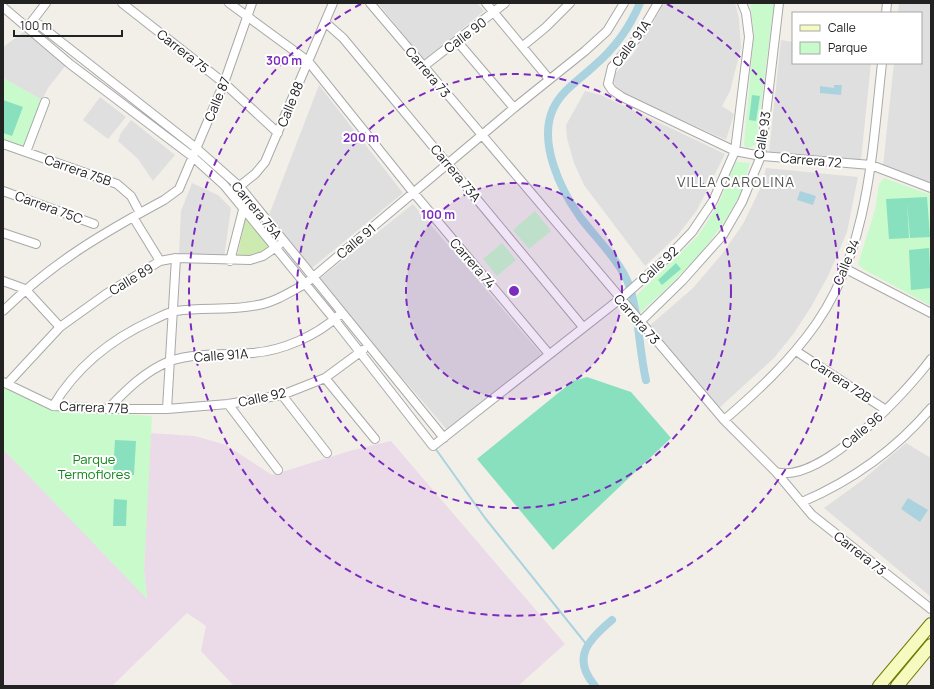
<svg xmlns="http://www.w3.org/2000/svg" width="934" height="689" font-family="Manrope,sans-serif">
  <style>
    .residential { fill: #e0dfdf }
    .industrial { fill: #ebdbe8 }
    .grass { fill: #cdebb0 }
    .park { fill: #c8facc }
    .pitch { fill: #88e0be }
    .water { fill: #aad3df }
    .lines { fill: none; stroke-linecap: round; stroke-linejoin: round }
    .stream { stroke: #aad3df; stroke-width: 2 }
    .canal { stroke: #aad3df; stroke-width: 8 }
    .street-casing { stroke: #a9a9a9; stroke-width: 10 }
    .secondary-casing { stroke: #707d05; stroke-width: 14 }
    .street { stroke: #fff; stroke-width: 8 }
    .secondary { stroke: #f7fabf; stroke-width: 12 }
    .ring { fill: none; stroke: #7b2cbf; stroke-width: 2; stroke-dasharray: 7 5 }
    .labels { text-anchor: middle; stroke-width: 4; stroke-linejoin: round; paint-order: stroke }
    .street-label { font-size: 13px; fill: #222; stroke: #fff }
    .park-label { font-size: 13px; fill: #0c8416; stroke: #fff }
    .neighbourhood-label { font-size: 14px; letter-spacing: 1px; fill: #555; stroke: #fff }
    .centre { fill: #7b2cbf; stroke: #fff; stroke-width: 2 }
    .ring-label { font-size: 12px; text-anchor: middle; font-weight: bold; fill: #7b2cbf; stroke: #fff; stroke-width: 4; stroke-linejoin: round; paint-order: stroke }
  </style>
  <rect width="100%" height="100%" fill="#f2efe9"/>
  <!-- residential -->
  <path class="residential" d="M378 3H477L484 11 424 60Z
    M664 3H734L736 6 739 19 741 48 730 91 722 106 734 114 726 140 620 92 617 89 614 82 615 74 633 54 649 30Z
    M899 3H931V185L883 166 894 63H921V13H898Z
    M24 32 66 65 48 88 42 100 3 78V47Z
    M781 40 793 42V63H871L861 160 769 152Z
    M319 85 403 193 312 268 269 215Z
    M585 91 601 95 725 154 697 210 678 235 645 266 584 185 574 163 567 138 566 125Z
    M100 97 126 117 108 139 83 120Z
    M131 120 175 155 153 181 138 159 118 141 121 133Z
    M766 168 858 177 847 232 829 274 811 307 794 333 774 358 718 409 648 327 693 288 722 254 743 224 760 189Z
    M192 183 218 195 231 208 224 258 179 254 181 211Z
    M413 204 542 355 448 431 318 280Z
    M906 443 931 458V597L824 508 860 482Z"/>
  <!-- industrial -->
  <path class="industrial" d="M150 433 195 436 226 445 272 475 353 450 391 441 565 644 518 686H234L201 651 206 626 187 613 112 686H3V449L147 598 144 571Z"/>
  <!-- grass -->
  <path class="grass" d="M246 214 271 246 260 254 237 258Z"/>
  <!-- park -->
  <path class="park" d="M750 3H774L756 145 747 148 744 145 754 33Z
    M3 78 42 100 26 148 3 141Z
    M736 162 750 163C746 175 744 187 738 198 713 246 679 277 640 313L637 295 698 236 718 205Z
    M884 178 931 195V306L863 269 858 264 875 210 879 184Z
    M535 211 551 231 529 249 513 230Z
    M502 243 516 260 497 276 483 259Z
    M3 385 51 409 152 416 144 571 147 599 3 449Z"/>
  <!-- pitch -->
  <path class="pitch" d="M752 95 760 96 756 121 749 120Z
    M3 100 23 107 12 136 3 133Z
    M927 197 930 237 910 238 907 201 909 238 889 239 886 199Z
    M929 248 931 288 911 290 909 250Z
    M676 263 681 269 662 285 658 280Z
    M587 377 631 392 671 438 553 550 477 459 573 381Z
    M115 440 136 441 134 475 113 474Z
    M114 499 127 500 126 526H113Z"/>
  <!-- water -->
  <path class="water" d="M834 85H842L841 95 820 93V86L834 88Z
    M800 191 816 196 813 205 797 200Z
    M908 498 928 510 920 522 901 509Z"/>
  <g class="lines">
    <!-- stream -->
    <path class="stream" d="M435 448 485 518 587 645"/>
    <!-- canal -->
    <path class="canal" d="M640 3C630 27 614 49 594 66 579 80 562 90 553 109 538 142 560 189 580 217 595 237 620 261 629 285 639 312 639 351 646 380
      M595 686C571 658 588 640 612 620"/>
    <!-- street casing -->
    <g class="street-casing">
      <path id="street" d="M122 3 224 83 278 133
        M229 3 308 61 413 192 549 354
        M370 3 724 420 776 472 812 515 931 609
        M486 3 549 79
        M658 3 638 37 612 67 608 84 612 90 622 97 735 151 761 156 871 165 931 188
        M3 7 70 64 193 157 224 185 334 319 433 446 625 295 668 257 692 232 713 201 735 151 749 37 746 13 742 3
        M886 13 887 3
        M33 20 196 148 240 187 444 438
        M326 23 343 38 583 327
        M30 24 46 3
        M457 41 514 108
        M523 46 546 27 570 3
        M424 66 505 3
        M3 144 117 184 131 196 140 213
        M26 152 45 102
        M236 189 255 174 265 162 333 3
        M3 191 94 224
        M133 217 160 261
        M3 233 36 244
        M230 261 244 206
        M846 269 931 313
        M3 281 25 289 60 327
        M3 311C53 262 103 233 164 200L179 189 224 83 252 3
        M640 322 682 281 723 235 742 202 761 156 779 3
        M796 351 886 410
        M325 378 375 439
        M3 382 53 406 108 409H167L228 404 282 395 325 378 363 350
        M7 384 60 327 106 294 160 261 176 258 250 260 263 256 279 245
        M282 395 327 453
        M228 404 278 470
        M53 406C77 366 111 339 153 320 160 317 168 312 176 311 203 307 231 311 258 305 275 302 290 292 305 284L514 108 585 51 607 31 624 3
        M108 409C126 390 145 371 170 361 197 352 225 355 252 353 282 351 316 336 338 316
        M167 409 176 258
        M724 420C758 391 790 361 816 324 869 248 872 152 882 63
        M776 472C820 485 907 392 931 359
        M802 502C851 481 896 449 931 408"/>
    </g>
    <!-- secondary casing -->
    <g class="secondary-casing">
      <path id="secondary" d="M879 686 931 624
        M897 686 931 645"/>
    </g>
    <!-- street -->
    <use href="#street" class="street"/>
    <!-- secondary -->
    <use href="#secondary" class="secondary"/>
  </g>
  <!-- distance rings -->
  <circle cx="514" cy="291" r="108" fill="#7b2cbf" fill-opacity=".12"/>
  <g class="ring">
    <circle cx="514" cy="291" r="108"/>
    <circle cx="514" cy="291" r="217"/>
    <path d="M667 4A325 325 0 1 1 361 4"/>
  </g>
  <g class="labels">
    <!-- street labels -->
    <g class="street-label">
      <text transform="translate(465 35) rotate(-37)" y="5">Calle 90</text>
      <text transform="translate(631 43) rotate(-53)" y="5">Calle 91A</text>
      <text transform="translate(183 51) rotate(38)" y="5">Carrera 75</text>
      <text transform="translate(428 72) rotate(50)" y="5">Carrera 73</text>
      <text transform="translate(217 99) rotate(-68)" y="5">Calle 87</text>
      <text transform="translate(290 104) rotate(-68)" y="5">Calle 88</text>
      <text transform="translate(762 135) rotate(-81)" y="5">Calle 93</text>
      <text transform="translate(811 160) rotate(5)" y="5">Carrera 72</text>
      <text transform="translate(78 170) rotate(19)" y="5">Carrera 75B</text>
      <text transform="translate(456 173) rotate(50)" y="5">Carrera 73A</text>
      <text transform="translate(49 207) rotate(20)" y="5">Carrera 75C</text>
      <text transform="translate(257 210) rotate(50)" y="5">Carrera 75A</text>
      <text transform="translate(356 241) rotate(-40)" y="5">Calle 91</text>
      <text transform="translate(846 262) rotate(-68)" y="5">Calle 94</text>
      <text transform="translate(473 263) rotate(49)" y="5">Carrera 74</text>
      <text transform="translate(658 265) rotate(-43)" y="5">Calle 92</text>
      <text transform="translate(131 279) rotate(-31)" y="5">Calle 89</text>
      <text transform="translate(637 319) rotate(49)" y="5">Carrera 73</text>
      <text transform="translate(221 355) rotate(-4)" y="5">Calle 91A</text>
      <text transform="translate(841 380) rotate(33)" y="5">Carrera 72B</text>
      <text transform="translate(262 397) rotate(-12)" y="5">Calle 92</text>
      <text transform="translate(94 407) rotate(2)" y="5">Carrera 77B</text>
      <text transform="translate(862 430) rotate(-40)" y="5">Calle 96</text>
      <text transform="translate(860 553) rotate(38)" y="5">Carrera 73</text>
    </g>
    <!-- park labels -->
    <g class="park-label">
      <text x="94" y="464">Parque<tspan x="94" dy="15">Termoflores</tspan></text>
    </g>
    <!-- neighbourhood labels -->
    <g class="neighbourhood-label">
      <text x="736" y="187">VILLA CAROLINA</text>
    </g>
  </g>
  <circle cx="514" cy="291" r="6" class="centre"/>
  <g class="ring-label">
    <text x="284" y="65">300 m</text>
    <text x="361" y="142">200 m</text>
    <text x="438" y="219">100 m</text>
  </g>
  <!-- border -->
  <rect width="934" height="689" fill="none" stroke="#222222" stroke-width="8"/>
  <!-- legend -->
  <rect x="792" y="12" width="130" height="52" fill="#ffffff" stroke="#a7a7a7"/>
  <rect x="800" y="25" width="20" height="6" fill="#f7fabf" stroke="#a7a7a7"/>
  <text x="828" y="32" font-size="12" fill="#222222">Calle</text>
  <rect x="800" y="42" width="20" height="12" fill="#c8facc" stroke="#a7a7a7"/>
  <text x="828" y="52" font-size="12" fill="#222222">Parque</text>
  <!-- scale -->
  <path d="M14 30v6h108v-6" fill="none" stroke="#222222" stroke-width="2"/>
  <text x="20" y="30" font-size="12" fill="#222222" stroke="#ffffff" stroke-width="3" paint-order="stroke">100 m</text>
</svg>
